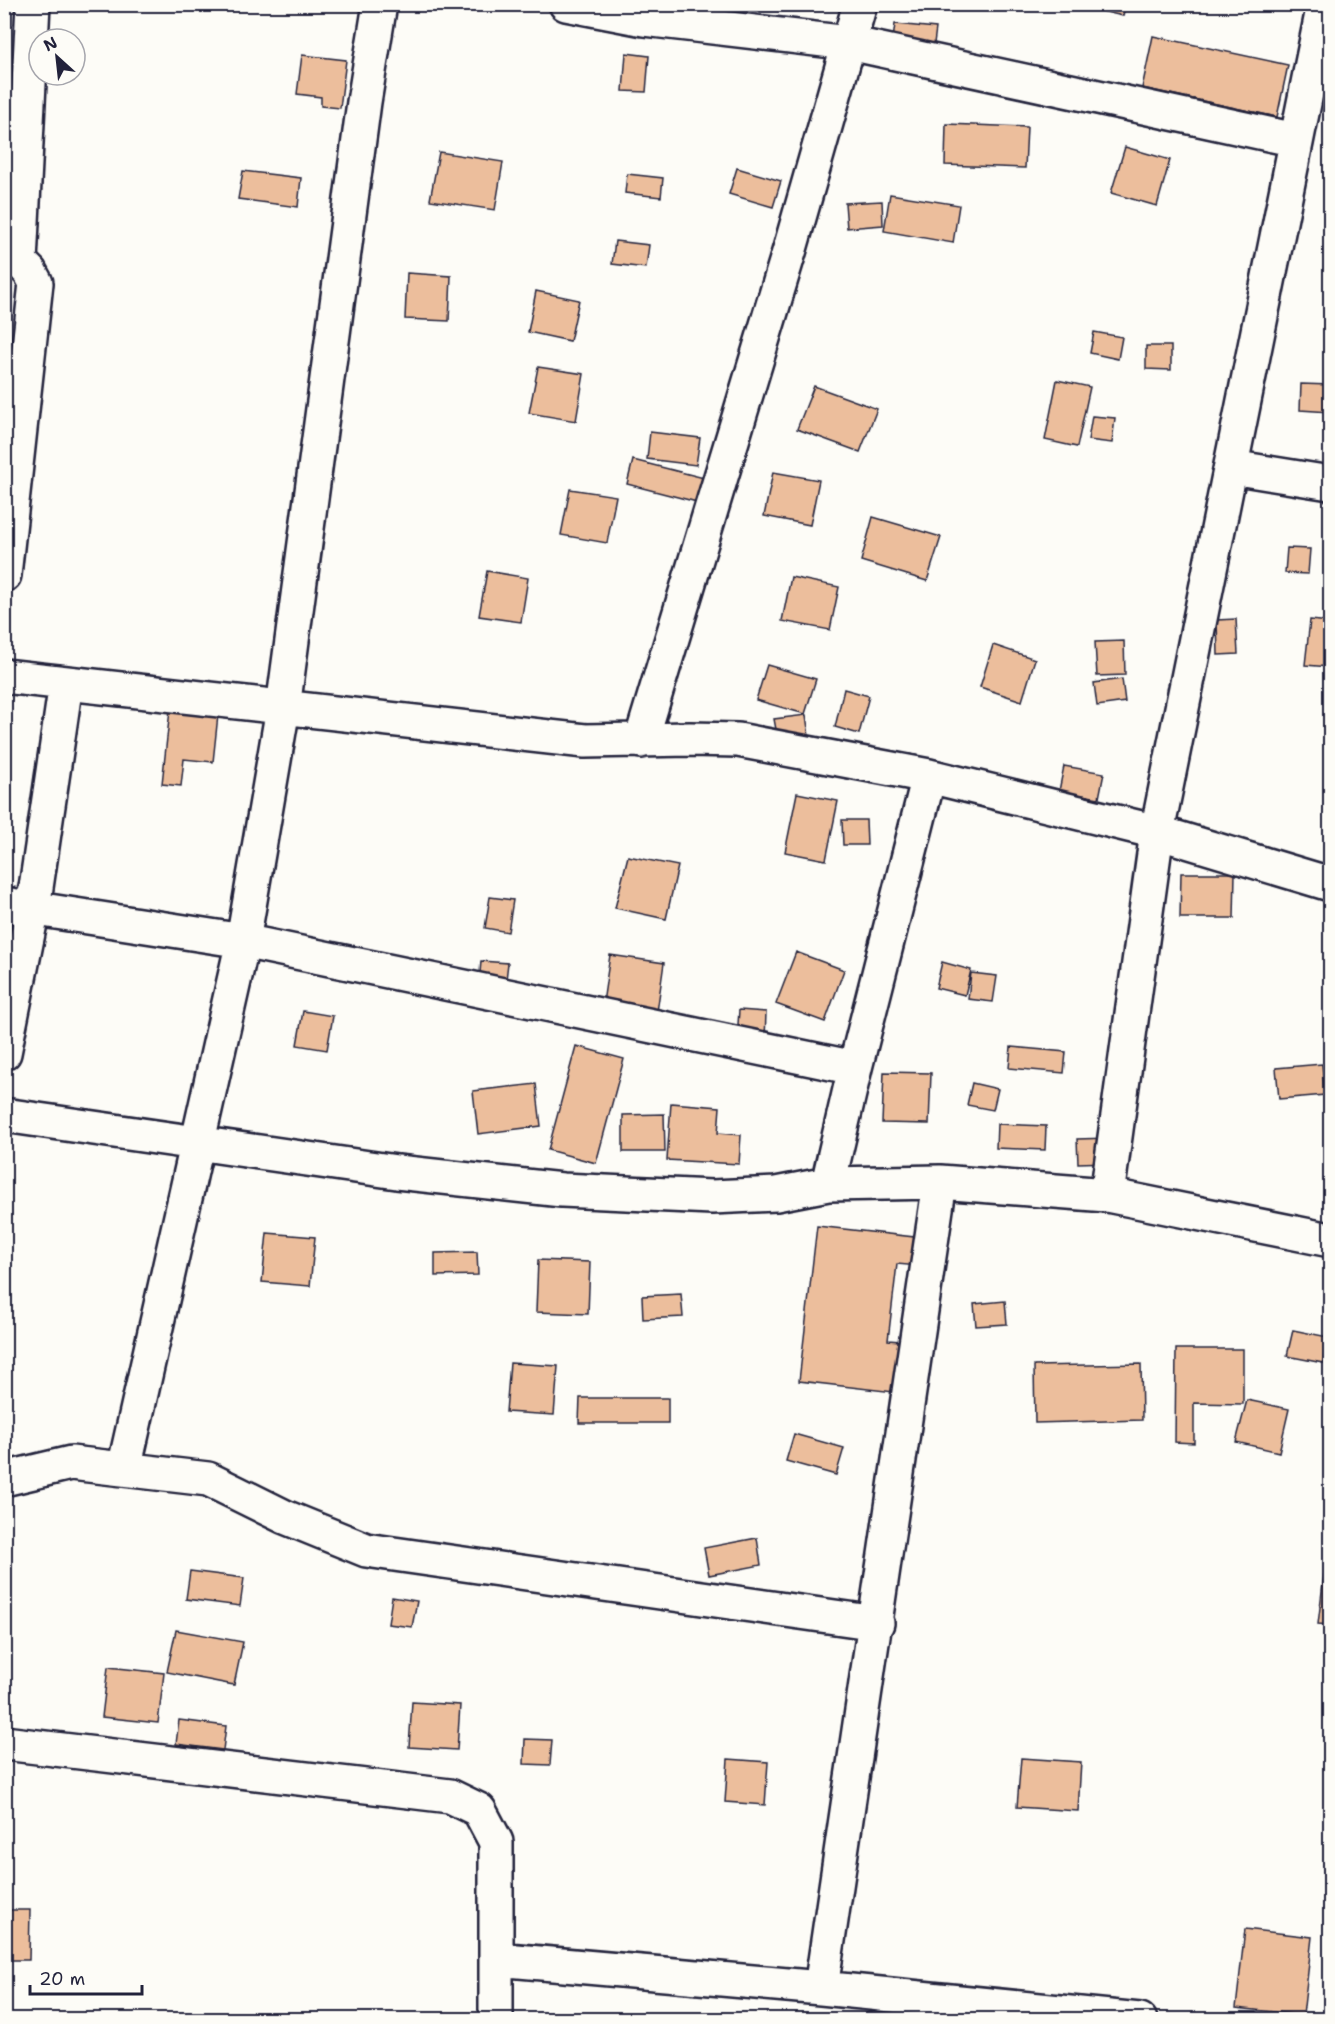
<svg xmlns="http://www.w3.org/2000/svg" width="1335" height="2024" font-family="'Shantell Sans',sans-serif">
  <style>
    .building { fill: #ecbe9c; stroke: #22223b; stroke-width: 1.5 }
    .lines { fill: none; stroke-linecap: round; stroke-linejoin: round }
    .street-casing { stroke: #22223b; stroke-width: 38 }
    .street { stroke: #fdfcf7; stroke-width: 33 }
  </style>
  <rect width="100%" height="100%" fill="#fdfcf7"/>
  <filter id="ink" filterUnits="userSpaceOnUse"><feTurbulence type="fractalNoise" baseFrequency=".0167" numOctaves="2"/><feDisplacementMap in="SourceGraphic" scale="12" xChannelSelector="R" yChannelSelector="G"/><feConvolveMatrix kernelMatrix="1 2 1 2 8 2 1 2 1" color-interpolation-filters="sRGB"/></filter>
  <g filter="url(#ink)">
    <!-- building -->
    <path class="building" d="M1102 4H1126L1123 16 1101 11Z
      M895 24 936 28 933 51 892 47Z
      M1153 36 1288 65 1277 117 1142 88Z
      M626 53 649 56 646 92 623 91Z
      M302 55 346 60 340 108 321 106V97L297 94Z
      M946 124 1027 127 1025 168 945 165Z
      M1125 147 1170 160 1157 206 1111 193Z
      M439 152 503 162 495 210 430 200Z
      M737 168 781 181 773 207 729 194Z
      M243 171 301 178 298 207 238 199Z
      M627 174 663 178 661 197 625 193Z
      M890 194 959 205 953 243 884 231Z
      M882 201 883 225 847 228 845 203Z
      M615 241 649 245 646 268 612 264Z
      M407 273 451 276 449 321 405 319Z
      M536 291 579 300 570 341 528 332Z
      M1094 332 1122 337 1118 359 1090 353Z
      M1146 346H1171V370L1146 369Z
      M538 367 584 374 576 421 529 413Z
      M1057 380 1090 387 1077 447 1045 440Z
      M1301 384 1330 385V412L1300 410Z
      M814 386 877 409 860 452 797 429Z
      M1092 416 1115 418 1112 443 1088 440Z
      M650 432 700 438 696 465 647 459Z
      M633 460 708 479 701 503 627 484Z
      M773 472 819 480 810 525 764 516Z
      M570 489 616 496 607 543 561 535Z
      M873 517 941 537 927 581 861 561Z
      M1287 548 1310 549 1308 574 1285 573Z
      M487 571 528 578 521 622 479 616Z
      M791 577 839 587 830 630 782 621Z
      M1236 619 1238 654 1218 655 1217 620Z
      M1310 620 1330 622V667L1305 665Z
      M1124 641 1125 675 1097 676 1095 642Z
      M993 645 1035 659 1022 701 980 687Z
      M767 665 816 679 805 714 756 700Z
      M1122 679 1125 702 1097 706 1094 683Z
      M844 689 869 696 859 734 835 727Z
      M170 710 218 715 213 762 184 759 181 786 162 784Z
      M806 715 809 736 778 740 774 719Z
      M1064 766 1104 773 1099 798 1059 791Z
      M797 793 838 801 826 860 785 852Z
      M842 820H866L867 845H843Z
      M628 856 678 866 666 919 615 908Z
      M1181 873H1235L1234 918H1180Z
      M490 897 513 900 508 932 485 928Z
      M796 952 844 970 825 1022 776 1004Z
      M610 955 664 963 657 1012 603 1003Z
      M481 961 508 963 505 988 479 985Z
      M942 962 971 970 965 995 936 988Z
      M971 973 997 976 993 1002 968 999Z
      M739 1010 766 1012 765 1040 737 1039Z
      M303 1011 333 1016 327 1050 297 1045Z
      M576 1046 624 1059 596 1163 548 1150Z
      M1011 1047 1066 1052 1064 1073 1009 1068Z
      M1322 1064 1325 1095 1279 1099 1276 1068Z
      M884 1072 931 1073 929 1124 882 1123Z
      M972 1083 998 1089 993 1110 967 1105Z
      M536 1084 541 1126 478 1134 473 1091Z
      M671 1103 720 1107 718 1133 741 1135 739 1164 667 1160Z
      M664 1114 665 1152H623V1115Z
      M997 1124 1046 1126 1045 1150 996 1148Z
      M1110 1138V1162L1078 1163 1077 1139Z
      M817 1226 923 1238 919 1266 897 1264 888 1340 900 1341 894 1392 799 1381Z
      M267 1233 315 1237 310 1286 262 1282Z
      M477 1252 478 1275 435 1276V1253Z
      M538 1260 590 1262 588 1314 536 1312Z
      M681 1294 683 1317 643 1319 642 1296Z
      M1005 1301 1007 1324 976 1326 974 1304Z
      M1293 1330 1328 1337 1323 1363 1287 1356Z
      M1176 1349H1243V1404L1194 1403V1443L1175 1442Z
      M510 1363 558 1366 554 1415 506 1412Z
      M1141 1364 1142 1420 1035 1423 1034 1366Z
      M580 1398H668V1423H579Z
      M1247 1400 1289 1409 1279 1452 1236 1442Z
      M794 1434 844 1448 836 1475 786 1461Z
      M757 1538 761 1565 709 1575 704 1548Z
      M190 1571 244 1578 240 1606 186 1599Z
      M1324 1575 1330 1576V1625L1318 1624Z
      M392 1597 417 1601 412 1627 388 1624Z
      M176 1630 243 1642 234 1685 167 1672Z
      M108 1667 164 1673 158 1723 102 1717Z
      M412 1702 460 1705 457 1750 409 1747Z
      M179 1720 226 1726 223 1750 176 1744Z
      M525 1739 552 1740 550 1765 524 1764Z
      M1021 1758 1081 1762 1078 1811 1017 1807Z
      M728 1759 768 1762 765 1805 725 1802Z
      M4 1910H30L29 1960H4Z
      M1245 1929 1312 1937 1303 2015 1236 2008Z"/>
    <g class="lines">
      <!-- street casing -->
      <g class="street-casing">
        <path id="street" d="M566 4 644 19 849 43 1296 140
          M4 261 20 262 30 272 36 283 4 575
          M20 262 33 4
          M1231 467 1330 483
          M4 676 585 741 690 739 738 740 929 776 1157 832 1330 884
          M641 741 790 249 860 4
          M4 904 243 941 855 1068
          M4 1053 33 908 66 683
          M4 1115 397 1172 562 1190 712 1197 776 1194 828 1184 940 1182 1107 1195 1330 1240
          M828 1184 855 1068 929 776
          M1107 1195 1157 832 1324 4
          M124 1469 243 941 283 708 364 102 380 4
          M4 1479 71 1463 208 1479 285 1517 366 1550 877 1623
          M4 1743 450 1796 479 1810 496 1842V2020
          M496 1959 821 1988 1140 2020
          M821 1988 940 1182"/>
      </g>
      <!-- street -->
      <use href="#street" class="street"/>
    </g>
  </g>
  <!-- margin -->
  <rect width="1335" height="2024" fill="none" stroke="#fdfcf7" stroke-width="24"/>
  <rect x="12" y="12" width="1311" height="2000" fill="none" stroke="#22223b" stroke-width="2" filter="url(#ink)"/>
  <!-- north arrow -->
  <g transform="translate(57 57) rotate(333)"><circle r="28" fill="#fdfcf7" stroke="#a5a5ac" stroke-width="1.5"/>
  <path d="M0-4.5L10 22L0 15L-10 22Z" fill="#22223b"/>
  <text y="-9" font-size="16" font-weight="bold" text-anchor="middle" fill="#22223b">N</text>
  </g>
  <!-- scale -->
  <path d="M30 1985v9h112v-9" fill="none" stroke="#22223b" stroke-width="3"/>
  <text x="39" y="1985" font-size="18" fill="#22223b" stroke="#fdfcf7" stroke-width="4.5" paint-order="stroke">20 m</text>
</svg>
